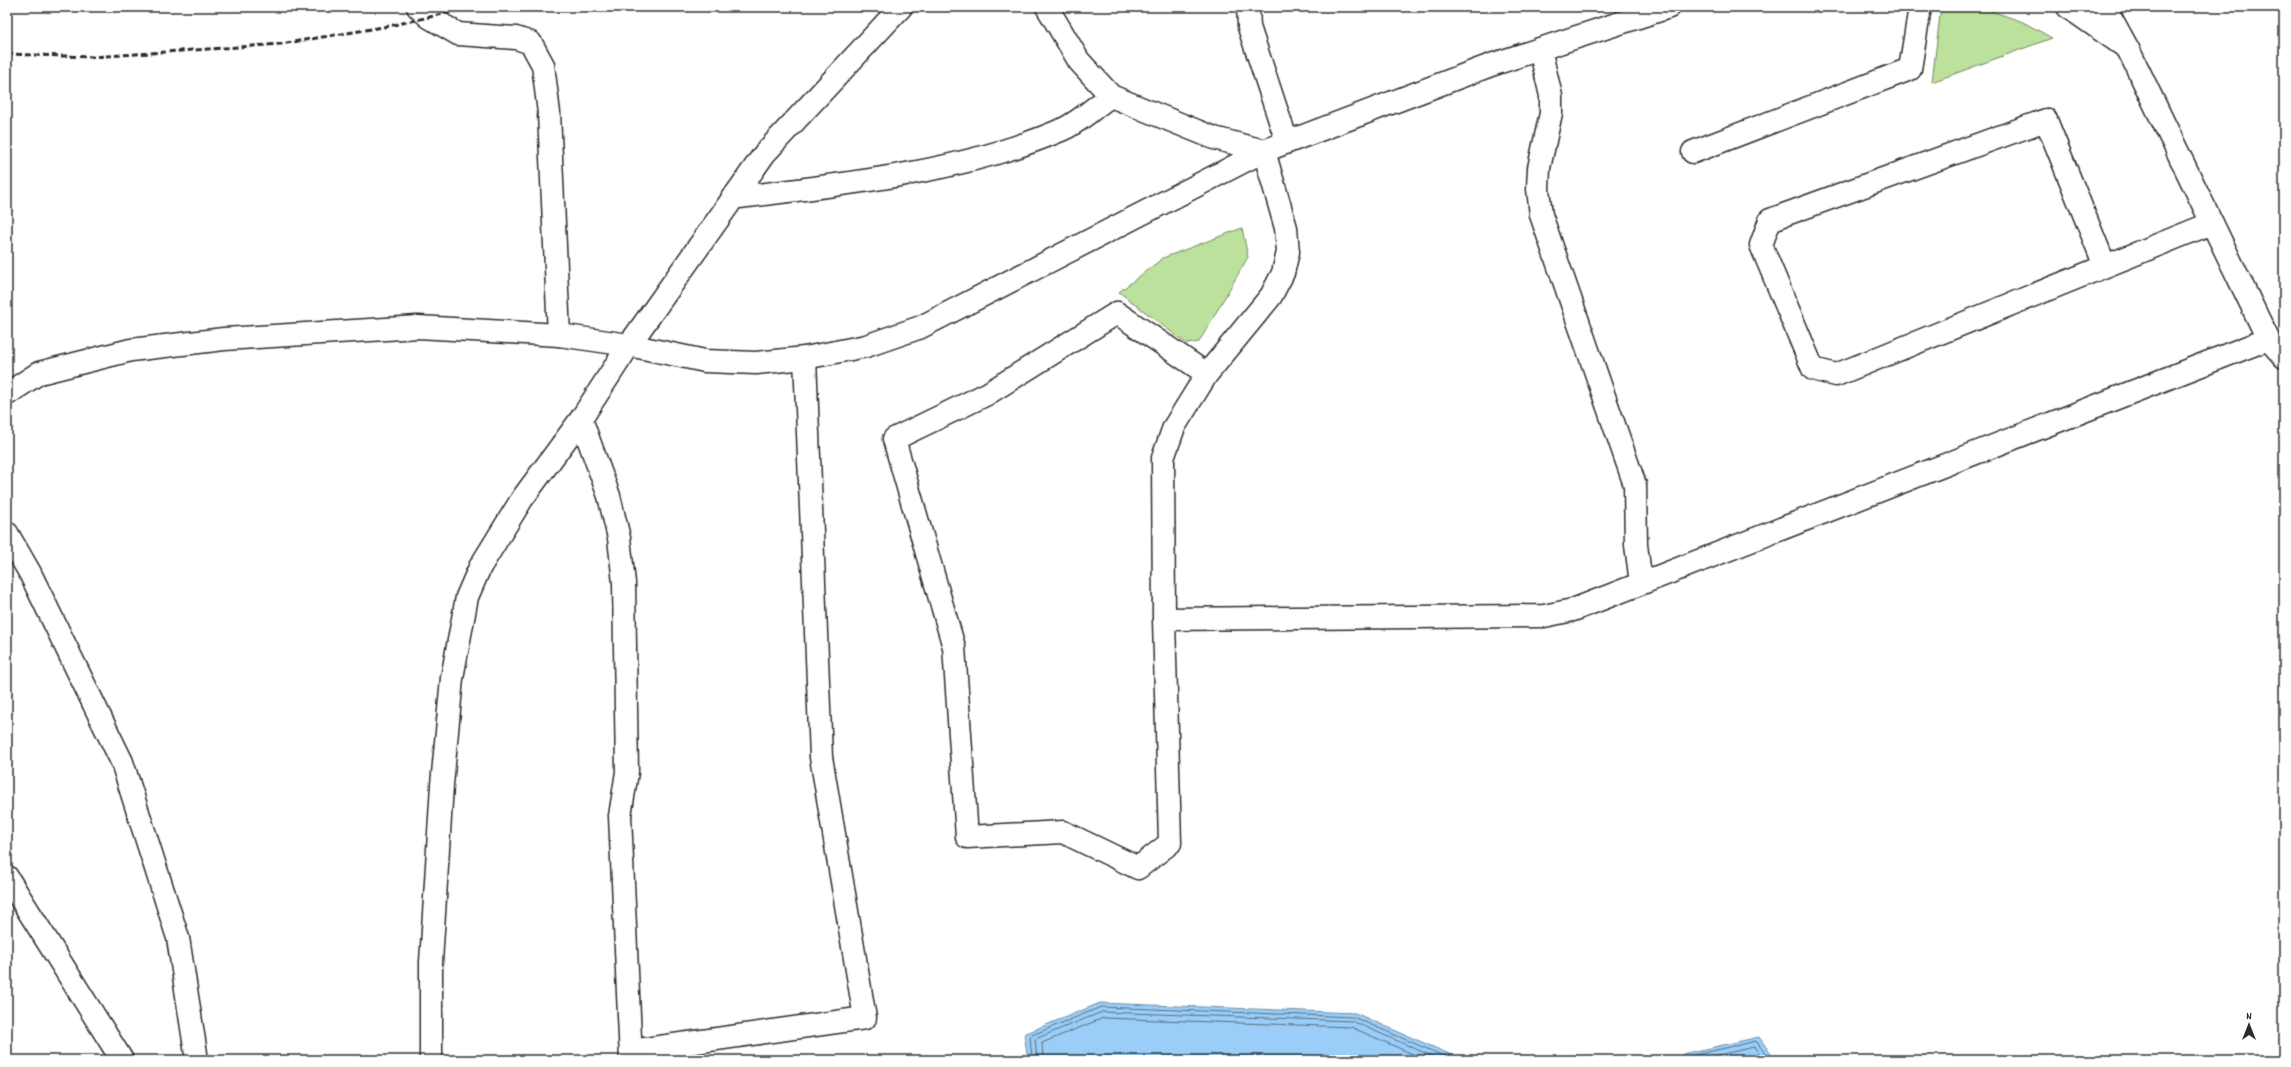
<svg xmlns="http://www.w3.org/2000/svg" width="2291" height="1067" font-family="Dekko,sans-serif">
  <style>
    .green { fill: #bce19c; stroke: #748664 }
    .water { fill: #9acef8; stroke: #6e8da6 }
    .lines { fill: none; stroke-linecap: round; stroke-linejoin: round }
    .shore { stroke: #576c7d; stroke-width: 1 }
    .street-casing { stroke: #2b2b2b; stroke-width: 25 }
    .secondary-casing { stroke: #2b2b2b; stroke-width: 25 }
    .street { stroke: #fff; stroke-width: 22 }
    .secondary { stroke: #fff; stroke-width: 22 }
    .rail { stroke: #2b2b2b; stroke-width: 3; stroke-dasharray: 6 3; stroke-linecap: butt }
  </style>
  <rect width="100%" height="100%" fill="#fff"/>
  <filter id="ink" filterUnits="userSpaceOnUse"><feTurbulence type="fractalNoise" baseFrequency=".025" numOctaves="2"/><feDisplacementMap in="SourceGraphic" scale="8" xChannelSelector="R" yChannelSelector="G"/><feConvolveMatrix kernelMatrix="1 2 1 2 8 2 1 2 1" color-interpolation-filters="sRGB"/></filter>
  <g filter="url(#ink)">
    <!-- green -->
    <path class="green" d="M1941 7H1980L2023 22 2052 38 1932 82Z
      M1242 228 1248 257 1199 342 1187 344 1119 292 1163 258Z"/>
    <!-- water -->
    <path class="water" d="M1100 1003 1355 1013 1463 1060H1028L1024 1034Z
      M1759 1037 1775 1060H1679L1683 1054Z"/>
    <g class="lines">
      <!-- shore -->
      <path class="shore" d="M1032 1060 1030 1036 1101 1007 1353 1017 1453 1060
        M1037 1060 1035 1039 1102 1012 1352 1021 1441 1060
        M1043 1060 1042 1043 1103 1018 1351 1027 1426 1060
        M1683 1060 1686 1057 1756 1041 1770 1060
        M1696 1060 1754 1047 1764 1060"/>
      <!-- street casing -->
      <g class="street-casing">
        <path id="street" d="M418 7 429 17 458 34 516 38 531 43 543 65 549 113 559 335
          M1047 7 1079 61 1111 96 1214 138 1264 151 1286 228 1288 252 1283 273 1271 296 1207 374 1174 427 1163 458 1164 619 1544 616 1573 610 2268 339
          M1248 7 1249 27 1287 142
          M1540 49 1551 96V113L1539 168 1538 189 1541 215 1635 485 1636 545 1641 583
          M1693 152 1910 69 1920 7
          M732 198C839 185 962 173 1061 130 1079 123 1095 106 1111 96
          M2105 266 2046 120 1770 220 1761 245 1813 369 1836 375 2212 223
          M581 419 609 496 619 538 624 583 627 772 620 816 631 1060
          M1164 619 1170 843 1138 868 1063 832 967 837 954 647 894 439 987 394 1117 313 1207 374
          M7 877 122 1060
          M631 1051 865 1018 821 757 805 358
          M431 1060V962L442 785 452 678 467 597 480 567 522 499 581 419 629 345 765 153 901 7"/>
      </g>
      <!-- secondary casing -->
      <g class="secondary-casing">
        <path id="secondary" d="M2068 7 2124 46
          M2105 7 2128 49 2268 339 2284 357
          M7 394 39 373 131 350 224 339 418 327 559 335 629 345 705 361 756 363 805 358 866 346 921 327 1264 151 1491 65 1669 7
          M7 533 30 573 122 762 178 938 197 1060"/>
      </g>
      <!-- street -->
      <use href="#street" class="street"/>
      <!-- secondary -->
      <use href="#secondary" class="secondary"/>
      <!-- rail -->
      <path class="rail" d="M7 54 93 57 281 44 389 26 474 7"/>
    </g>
  </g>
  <!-- margin -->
  <rect width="2291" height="1067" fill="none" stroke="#fff" stroke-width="24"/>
  <rect x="12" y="12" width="2267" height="1043" fill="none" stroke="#2b2b2b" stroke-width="1.5" filter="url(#ink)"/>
  <!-- north arrow -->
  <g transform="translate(2249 1025)" stroke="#ffffff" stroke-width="3" paint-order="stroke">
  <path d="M0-3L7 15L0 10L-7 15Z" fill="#2b2b2b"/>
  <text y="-6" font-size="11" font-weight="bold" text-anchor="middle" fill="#2b2b2b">N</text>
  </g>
</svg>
